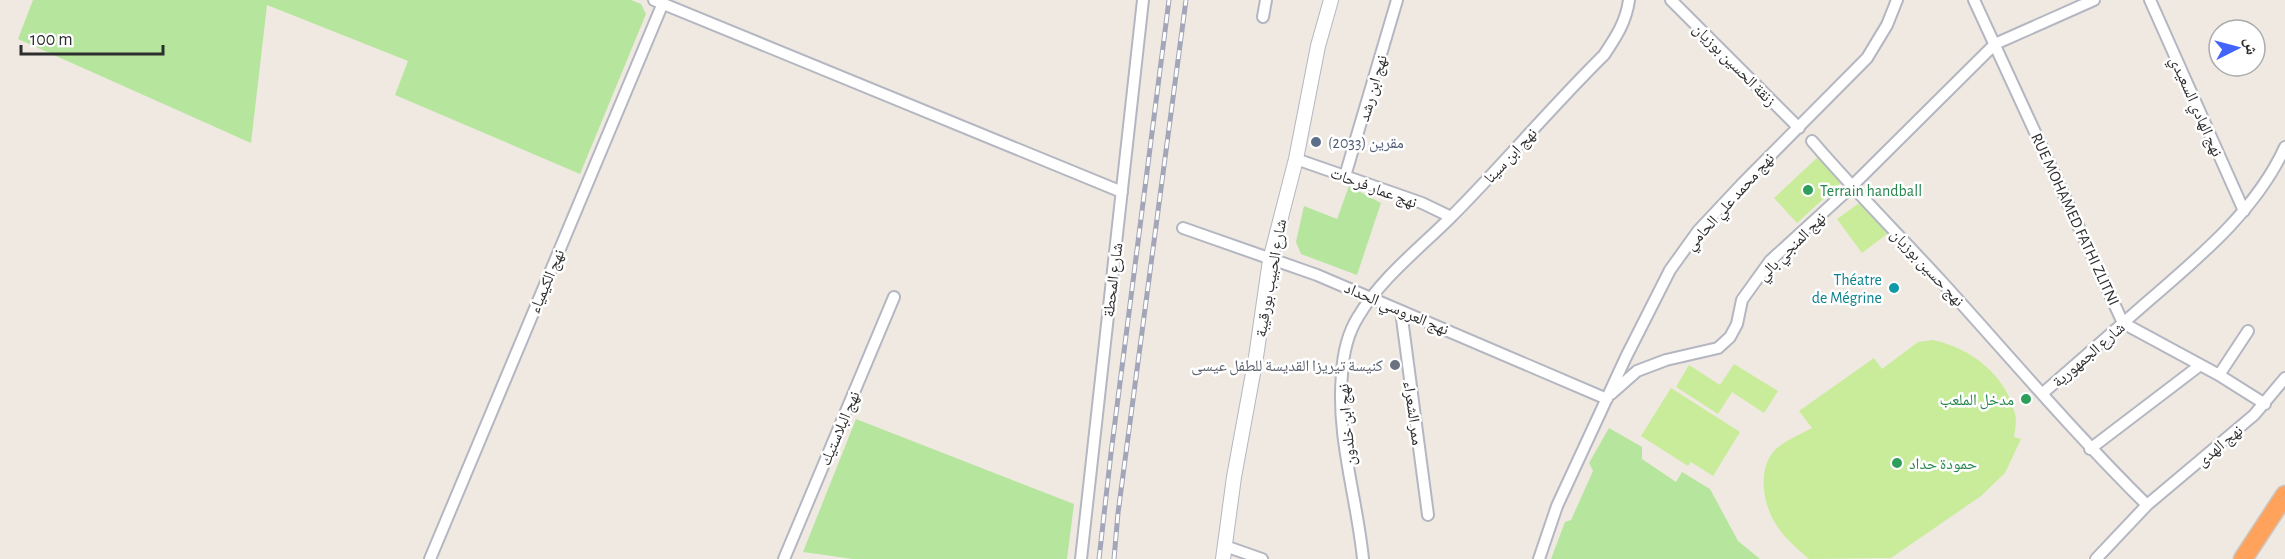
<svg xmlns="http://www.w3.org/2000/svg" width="2285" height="559" font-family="'Alegreya Sans','Noto Naskh Arabic',sans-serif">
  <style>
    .green { fill: #b6e59e }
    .pitch { fill: #c9ec9a }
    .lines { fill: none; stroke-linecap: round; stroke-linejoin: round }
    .street-casing { stroke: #b4b7c1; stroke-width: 14 }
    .secondary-casing { stroke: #b4b7c1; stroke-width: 16 }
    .highway-casing { stroke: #c9c9c9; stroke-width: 21 }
    .street { stroke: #fff; stroke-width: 10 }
    .secondary { stroke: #fff; stroke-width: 14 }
    .highway { stroke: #ffa35c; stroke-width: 18 }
    .rail-casing { stroke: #a3a6b8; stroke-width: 5 }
    .rail { stroke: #fff; stroke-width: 3; stroke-dasharray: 9; stroke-linecap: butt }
    .service-dot { fill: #5c6f8a; stroke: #fff; stroke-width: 2 }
    .leisure-dot { fill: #2e9e5b; stroke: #fff; stroke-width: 2 }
    .culture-dot { fill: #0f9aa8; stroke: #fff; stroke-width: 2 }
    .worship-dot { fill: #6b7280; stroke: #fff; stroke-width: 2 }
    .labels { text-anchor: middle; stroke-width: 5; stroke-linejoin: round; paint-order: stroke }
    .street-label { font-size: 16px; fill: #2e2e2e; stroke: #fff }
    .service-label { font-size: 16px; fill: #4e5e75; stroke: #fff; text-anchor: start }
    .leisure-label { font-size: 16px; fill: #27864d; stroke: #fff; text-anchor: start }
    .culture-label { font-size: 16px; fill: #0d838f; stroke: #fff; text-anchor: end }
    .worship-label { font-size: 16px; fill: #5b616d; stroke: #fff; text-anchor: end }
  </style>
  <rect width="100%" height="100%" fill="#efe9e1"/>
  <!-- green -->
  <path class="green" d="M33 0H631L641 4 646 14 580 174 395 95 408 61 267 5 251 143 18 39Z
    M1349 186 1381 203 1357 275 1301 254 1296 242 1304 206 1337 219Z
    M856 419 1074 504 1067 559H853L803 552Z
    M1609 428 1642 447V459L1676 482 1682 472 1710 489 1738 541 1760 559H1551L1565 522 1571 520 1593 471 1589 463Z"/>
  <!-- pitch -->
  <path class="pitch" d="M1819 156 1842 182 1797 223 1774 198Z
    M1862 201 1887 234 1862 253 1837 219Z
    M1933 340C1971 348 2006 375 2015 414 2017 421 2015 430 2014 437L2021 439 2005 473 1981 496 1891 558 1809 559C1796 548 1782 536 1774 521 1762 500 1758 468 1775 450 1784 441 1801 434 1812 428L1799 411 1874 358 1882 369 1918 342Z
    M1734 364 1778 391 1764 413 1732 392 1718 414 1676 387 1689 365 1720 385Z
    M1671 388 1740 432 1713 476 1691 462 1688 466 1641 436Z"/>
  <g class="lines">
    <!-- street casing -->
    <g class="street-casing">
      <path id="street" d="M654 0 1122 192
        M1671 0 1799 128
        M1974 0 2123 323 2219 375 2265 404
        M2150 0 2244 211
        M1263 17 1266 0
        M1812 141C1854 190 1899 235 1942 282 2010 357 2075 434 2147 505L2096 559
        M1296 159 1422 203 1451 217
        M1345 176 1397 0
        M1183 228 1317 275 1607 399
        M1401 311 1428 515
        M2219 375 2248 331
        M2043 393C2077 363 2112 333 2146 303 2198 258 2256 211 2285 147
        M1611 394 1637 371 1666 360 1718 348 1730 337 1737 324 1742 300 1770 261 1851 187 1995 44 2094 0
        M2090 449 2199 366
        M2147 505 2254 415 2285 378
        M1225 546 1262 559
        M430 559 663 3
        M784 559 894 297
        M1081 559 1143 0
        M1363 559C1357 498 1336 436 1342 374 1343 355 1348 333 1358 317 1381 278 1419 249 1451 217 1503 165 1551 107 1604 55 1616 37 1626 22 1629 0
        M1539 559 1557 506 1626 357 1670 270 1698 231 1743 183 1867 58 1887 25 1897 0"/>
    </g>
    <!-- secondary casing -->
    <g class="secondary-casing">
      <path id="secondary" d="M1223 559 1234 477 1256 357 1270 260 1296 159 1318 46 1331 0"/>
    </g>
    <!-- highway casing -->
    <g class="highway-casing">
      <path id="highway" d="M2243 559 2285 495"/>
    </g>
    <!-- street -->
    <use href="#street" class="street"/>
    <!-- secondary -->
    <use href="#secondary" class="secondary"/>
    <!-- highway -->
    <use href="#highway" class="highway"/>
    <!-- rail casing -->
    <g class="rail-casing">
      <path id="rail" d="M1099 559 1111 453 1169 0
        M1114 559 1118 513 1186 0"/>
    </g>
    <!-- rail -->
    <use href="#rail" class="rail"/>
  </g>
  <!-- markers -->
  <circle class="service-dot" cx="1316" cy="142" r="6"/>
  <g class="leisure-dot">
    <circle cx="1808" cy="190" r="6"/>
    <circle cx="2026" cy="399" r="6"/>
    <circle cx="1897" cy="463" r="6"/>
  </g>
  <circle class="culture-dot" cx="1894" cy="288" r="6"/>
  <circle class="worship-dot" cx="1395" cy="365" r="6"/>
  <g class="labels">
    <!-- street labels -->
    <g class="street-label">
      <text transform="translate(1735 64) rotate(45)" y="6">زنقة الحسين بوزيان</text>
      <text transform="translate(1372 88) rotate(-74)" y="6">نهج ابن رشد</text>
      <text transform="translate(2197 106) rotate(66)" y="6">نهج الهادي السعيدي</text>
      <text transform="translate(1510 155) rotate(-47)" y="6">نهج ابن سينا</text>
      <text transform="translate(1374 187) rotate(20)" y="6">نهج عمار فرحات</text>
      <text transform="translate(1729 201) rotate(-48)" y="6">نهج محمد علي الحامي</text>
      <text transform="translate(2076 219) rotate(65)" y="6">RUE MOHAMED FATHI ZLITNI</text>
      <text transform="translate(1791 246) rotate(-45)" y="6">نهج المنجي بالي</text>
      <text transform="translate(1928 267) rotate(47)" y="6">نهج حسين بوزيان</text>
      <text transform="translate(1270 278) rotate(-80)" y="6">شارع الحبيب بورقيبة</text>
      <text transform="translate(1112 280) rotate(-83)" y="6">شارع المحطة</text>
      <text transform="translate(546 281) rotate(-67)" y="6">نهج الكيمياء</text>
      <text transform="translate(1397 308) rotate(23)" y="6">نهج العروسي الحداد</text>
      <text transform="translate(2088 354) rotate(-41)" y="6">شارع الجمهورية</text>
      <text transform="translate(1414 413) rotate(82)" y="6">ممر الشعراء</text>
      <text transform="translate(1346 425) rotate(-95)" y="6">نهج ابن خلدون</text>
      <text transform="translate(839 428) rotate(-67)" y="6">نهج البلاستيك</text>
      <text transform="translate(2219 445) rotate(-40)" y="6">نهج الهدى</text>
    </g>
    <!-- service labels -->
    <g class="service-label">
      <text x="1328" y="148">مقرين (2033)</text>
    </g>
    <!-- leisure labels -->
    <g class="leisure-label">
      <text x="1820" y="196">Terrain handball</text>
      <text x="2014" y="405" text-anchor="end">مدخل الملعب</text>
      <text x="1909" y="469">حمودة حداد</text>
    </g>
    <!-- culture labels -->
    <g class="culture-label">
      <text x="1882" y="285">Théatre<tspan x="1882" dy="18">de Mégrine</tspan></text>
    </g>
    <!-- worship labels -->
    <g class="worship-label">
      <text x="1383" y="371">كنيسة تيريزا القديسة للطفل عيسى</text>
    </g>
  </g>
  <!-- north arrow -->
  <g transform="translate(2237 48) rotate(84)"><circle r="28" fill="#ffffff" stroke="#ababab" stroke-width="1.5"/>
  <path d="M0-4.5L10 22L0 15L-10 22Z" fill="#4264fb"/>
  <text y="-9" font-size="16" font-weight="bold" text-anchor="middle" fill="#2e2e2e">ش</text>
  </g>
  <!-- scale -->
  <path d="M21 45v9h142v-9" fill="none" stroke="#2e2e2e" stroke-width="3"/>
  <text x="30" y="45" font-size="18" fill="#2e2e2e" stroke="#ffffff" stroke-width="4.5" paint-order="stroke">100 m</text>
</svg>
